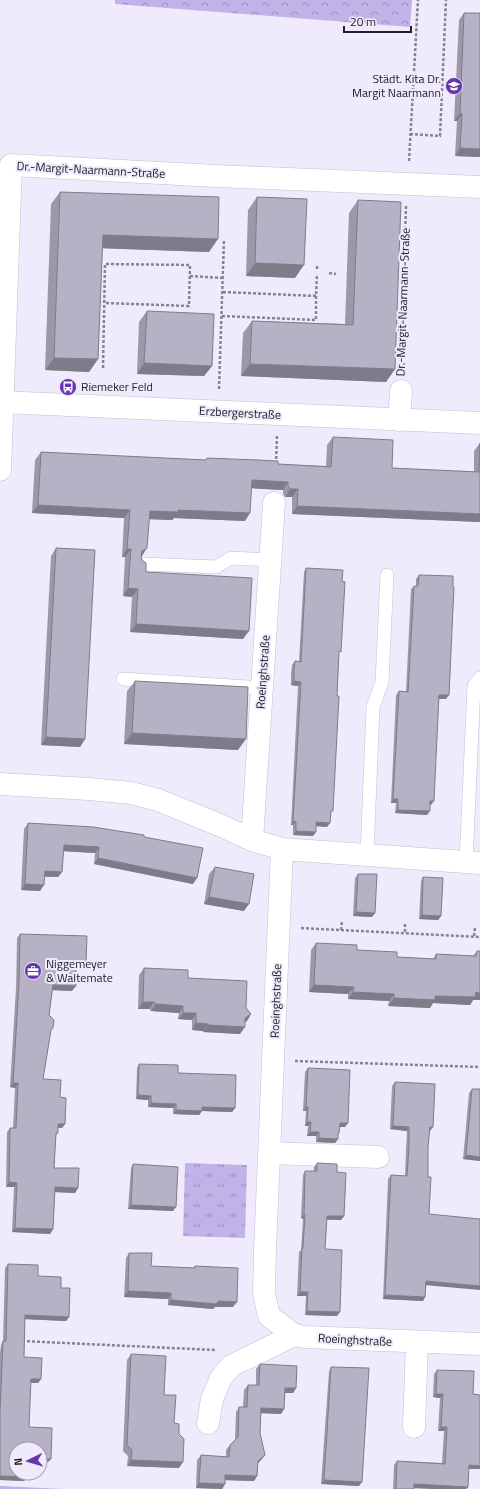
<svg xmlns="http://www.w3.org/2000/svg" width="480" height="1489" font-family="'Titillium Web',sans-serif">
  <style>
    .grass { fill: url(#grass-tufts) }
    .park { fill: url(#park-crowns) }
    .lines { fill: none; stroke-linecap: round; stroke-linejoin: round }
    .lane-casing { stroke: #c3bdd2; stroke-width: 14 }
    .street-casing { stroke: #c3bdd2; stroke-width: 23 }
    .path { stroke: #87838f; stroke-width: 2.5; stroke-dasharray: 3 2; stroke-linecap: butt }
    .lane { stroke: #fff; stroke-width: 13 }
    .street { stroke: #fff; stroke-width: 22 }
    .wall { fill: #9d98a9 }
    .shaded-wall { fill: #7f7c8a }
    .building { fill: #b6b1c5; stroke: #7f7c8a }
    .labels { text-anchor: middle; stroke-width: 4; stroke-linejoin: round; paint-order: stroke }
    .poi-label { font-size: 12px; fill: #222027; stroke: #f0ebfc; text-anchor: start }
    .street-label { font-size: 12px; fill: #222027; stroke: #f0ebfc }
  </style>
  <defs>
    <pattern id="grass-tufts" width="24" height="20" patternUnits="userSpaceOnUse"><rect width="24" height="20" fill="#c1b2e7"/><path d="M3 7l-1-3M5 7V3M7 7l1-3M15 17l-1-3M17 17v-4M19 17l1-3" fill="none" stroke="#9c90bb"/></pattern>
    <pattern id="park-crowns" width="20" height="18" patternUnits="userSpaceOnUse"><rect width="20" height="18" fill="#c1b2e7"/><path d="M2 6a3 3 0 1 1 6 0M12 15a3 3 0 1 1 6 0" fill="none" stroke="#9c90bb"/></pattern>
  </defs>
  <rect width="100%" height="100%" fill="#f0ebfc"/>
  <!-- grass -->
  <path class="grass" d="M185 1163 247 1165 245 1238 183 1236Z
    M0 1486 64 1489H0Z"/>
  <!-- park -->
  <path class="park" d="M115 0H412L410 27 115 4Z"/>
  <g class="lines">
    <!-- lane casing -->
    <g class="lane-casing">
      <path id="lane" d="M143 564 216 567 231 558 270 560
        M123 679 262 688
        M367 855 373 707 382 682 387 575
        M466 862 474 686 480 678"/>
    </g>
    <!-- street casing -->
    <g class="street-casing">
      <path id="street" d="M0 402 480 423
        M399 420 401 391
        M0 470 11 165 216 176 480 187
        M0 784 89 789 131 793 158 800 222 826 252 840 282 849 480 863
        M252 840 274 503
        M282 849 265 1249 264 1293 269 1316 294 1335 305 1337 480 1344
        M270 1153 378 1157
        M208 1423 212 1399 221 1378 231 1366 294 1335
        M414 1427 417 1343"/>
    </g>
    <!-- path -->
    <path class="path" d="M410 134 440 136 446 0
      M409 161 418 0
      M317 266V271
      M329 273 336 274
      M190 276 223 278
      M223 292 316 296 317 274
      M222 316 316 320V296
      M103 368 105 264 190 265 189 306 105 303
      M401 369 406 206
      M219 389 224 239
      M276 464 277 435
      M301 928 480 937
      M341 930 342 921
      M405 932V924
      M474 936 475 928
      M295 1061 480 1067
      M22 1341 215 1350"/>
    <!-- lane -->
    <use href="#lane" class="lane"/>
    <!-- street -->
    <use href="#street" class="street"/>
  </g>
  <!-- wall -->
  <path class="wall" d="M464 13H480V157L455 156 457 121H454L459 20Z
    M60 192 209 252 102 248 98 359 89 372 45 370 51 204Z
    M257 197 295 278 246 276 248 210Z
    M358 200 395 369 386 382 241 376 243 333 252 321 345 324 349 213Z
    M147 311 212 366 204 376 137 374 139 322Z
    M333 437 392 468 474 472V451L480 443V522L292 514V497H285L283 494V490L251 488 245 521 174 518 172 520 149 519 142 556 141 557 146 572 243 639 130 632 132 597 123 596 125 557H122L124 518 32 513 35 460 41 452 205 460 207 458 278 464 326 466 327 445Z
    M56 548 85 739 80 747 41 745 51 556Z
    M306 568 339 655 331 815 327 827 316 826 313 836 293 835V825H291L298 686 291 685V675L292 665 295 661H299L304 572Z
    M419 575 446 699H439L431 805H430L427 815 395 813 396 803H391L396 695 399 691 406 692 411 589 414 586H416V579Z
    M135 681 238 750 124 744 127 691Z
    M28 823 144 837 193 884 94 864 95 853 63 851 62 872 58 877H45L40 891 21 890 24 829Z
    M215 867 244 911 204 904 209 874Z
    M358 874 372 917 353 916 355 878Z
    M423 877 441 916 438 920 419 919 421 881Z
    M20 934 86 963 83 968H76L72 991 52 990 49 1015 53 1028 51 1031 43 1079 60 1097 65 1124 62 1128H58L56 1137 54 1168 78 1188 75 1193 55 1192 53 1229 50 1234 12 1232 14 1187H6L7 1132 10 1128H13L15 1088 10 1087 16 988 17 938Z
    M316 943 397 957 433 959 436 954 473 956 477 951 473 1000 470 1005 433 1003 430 1008 388 1006 389 1001 348 999V994L309 992 311 950Z
    M144 968 188 978 246 1008 251 1014 247 1021 245 1022 240 1034 203 1032V1031L192 1030V1020L178 1019 179 1013 151 1011 149 1009H138L139 975Z
    M139 1064 178 1073 235 1108 232 1112 202 1111 199 1115 173 1114V1108L148 1107V1100L136 1099 137 1068Z
    M308 1068 348 1123 345 1127H339V1133L338 1135V1139L335 1143 316 1142V1136H307L308 1126H305L306 1111H303L305 1072Z
    M395 1082 430 1131H429L428 1147 426 1286 425 1297 423 1301 383 1299 388 1179 391 1175 405 1176 406 1150 407 1131 390 1129 392 1086Z
    M472 1089H480V1161L463 1159 469 1093Z
    M317 1163 337 1172 344 1216 341 1220H327L325 1249 337 1316 305 1315 306 1296H297L299 1252 301 1250 303 1219 301 1218 303 1175 305 1171H314V1167Z
    M133 1164 173 1211 128 1209 131 1168Z
    M129 1253 151 1266 193 1268 195 1266 233 1307H215L213 1309 168 1305V1299L124 1297 126 1258Z
    M8 1264 38 1276 61 1288 69 1317 66 1321 25 1319 24 1357 41 1379 38 1383H30L29 1427 48 1462H40V1449H16L27 1477 24 1481 0 1480V1353L1 1345 3 1341 5 1268Z
    M131 1354 164 1395 174 1423 179 1468 127 1466 128 1456 123 1451 127 1360Z
    M260 1364 296 1388 293 1393H285L284 1409 281 1414 261 1413 260 1433 265 1455 261 1460 258 1463 257 1476 254 1481 225 1480V1484L222 1489 196 1488 197 1460 201 1455 226 1457V1450L230 1445 235 1440 236 1412 239 1407H243L244 1390 248 1385H256V1369Z
    M331 1367 359 1486 321 1484 329 1371Z
    M437 1370 473 1394 480 1395V1469H469L468 1487 466 1489 414 1488V1489H393L394 1465 397 1461 442 1463 444 1431H438L440 1398 433 1397 434 1374Z"/>
  <!-- shaded-wall -->
  <path class="shaded-wall" d="M460 113 462 114 457 121H454Z
    M460 148 480 149V157L455 156Z
    M103 235 218 239 209 252 94 248Z
    M255 263 304 265 295 278 246 276Z
    M54 358 98 359 89 372 45 370Z
    M144 363 212 366 204 376 137 374Z
    M250 364 395 369 386 382 241 376Z
    M252 480 288 482 283 490 246 488Z
    M290 489H298L292 497H285Z
    M38 505 130 510 124 518 32 513Z
    M297 506 480 514V522L292 514Z
    M178 510 250 513 245 521 174 518 172 520 144 519 150 511Z
    M147 548 142 556 136 559 142 551Z
    M127 549H131L125 557H122Z
    M128 588 138 589 132 597 123 596Z
    M136 624 249 631 243 639 130 632Z
    M294 681 301 682 298 686 291 685Z
    M439 695H449L446 699H436Z
    M132 733 246 739 238 750 124 744Z
    M46 737 85 739 80 747 41 745Z
    M393 799H398L396 803H391Z
    M430 801H434L431 805H427Z
    M398 810 430 811 427 815 395 813Z
    M293 821 296 822 293 825H291Z
    M316 822 330 823 327 827 314 826Z
    M296 831 316 832 313 836 293 835Z
    M64 845 99 847 95 853 60 851Z
    M98 858 197 878 193 884 94 864Z
    M45 871 62 872 58 877 41 876Z
    M25 884 44 885 40 891 21 890Z
    M209 897 249 904 244 911 204 904Z
    M356 912 375 913 372 917 353 916Z
    M422 915 441 916 438 920 419 919Z
    M76 963H86L83 968 73 967Z
    M53 985 76 986 72 991 49 990Z
    M314 985 354 987 348 994 309 992Z
    M353 992 394 994 389 1001 348 999Z
    M476 992 480 993V1000H473L470 1005 433 1003 430 1008 388 1006 394 998Z
    M143 1002H154L149 1009H138Z
    M156 1004 183 1006 179 1013 151 1011Z
    M183 1013H196L192 1020 178 1019Z
    M251 1014 247 1021 240 1025 245 1018Z
    M196 1023 208 1024 203 1031 192 1030Z
    M208 1025 245 1027 240 1034 203 1032Z
    M13 1083H18L15 1088 10 1087Z
    M138 1095 151 1096 148 1100 136 1099Z
    M151 1103 176 1104 173 1108 148 1107Z
    M202 1107 235 1108 232 1112 202 1111 199 1115 173 1114 176 1110Z
    M306 1107H308L306 1111H303Z
    M307 1122H311L308 1126H305Z
    M340 1123H348L345 1127H337Z
    M58 1124H65L62 1128H55Z
    M393 1126 409 1127 407 1131 390 1129Z
    M430 1127H433L430 1131H427Z
    M310 1132H319L316 1136H307Z
    M319 1138 338 1139 335 1143 316 1142Z
    M466 1155 480 1157V1161L463 1159Z
    M9 1182 17 1183 14 1187H6Z
    M55 1187 78 1188 75 1193 52 1192Z
    M131 1205 176 1207 173 1211 128 1209Z
    M304 1215H305L303 1219 301 1218Z
    M327 1216H344L341 1220 324 1219Z
    M15 1228 53 1229 50 1234 12 1232Z
    M426 1281 480 1286V1290L424 1285Z
    M128 1291 171 1293 168 1299 124 1297Z
    M300 1292H308L306 1296H297Z
    M385 1295 425 1297 423 1301 383 1299Z
    M171 1300 219 1301 237 1302 233 1307H215L213 1309 168 1305Z
    M307 1311 340 1312 337 1316 305 1315Z
    M25 1315 69 1317 66 1321 22 1319Z
    M31 1379H41L38 1383H28Z
    M285 1388H296L293 1393H282Z
    M436 1394H443L440 1398 433 1397Z
    M261 1408 284 1409 281 1414 257 1413Z
    M441 1427H447L444 1431H438Z
    M265 1455 261 1460 254 1466 258 1461Z
    M40 1458 51 1459 48 1462H40Z
    M131 1460 183 1462 179 1468 127 1466Z
    M469 1465 480 1466V1469H467Z
    M225 1475 257 1476 254 1481 221 1480Z
    M0 1476 27 1477 24 1481 0 1480Z
    M324 1480 362 1482 359 1486 321 1484Z
    M199 1483 225 1484 222 1489 196 1488Z
    M414 1484 468 1487 466 1489H432L411 1488Z"/>
  <!-- building -->
  <path class="building" d="M464 13H480V149L460 148 462 114 460 113Z
    M60 192 219 197 218 239 103 235 98 359 54 358Z
    M257 197 307 199 304 265 255 263Z
    M358 200 401 202 395 369 250 364 252 321 353 325Z
    M147 311 214 314 212 366 144 363Z
    M333 437 393 440 392 468 479 472 480 443V514L297 506 298 489H290L288 486V482L252 480 250 513 178 510V512L150 511 147 548 142 551 141 556 142 560 146 563V572L252 578 249 631 136 624 138 589 128 588 131 549H127L130 510 38 505 41 452 206 460 207 458 258 460 278 461V464L331 467Z
    M56 548 95 550 85 739 46 737Z
    M306 568 343 570 342 581 345 582 341 652 339 651 337 696H339L333 811H331L330 823 316 822V832L296 831V822L293 821 301 682 294 681V671L295 661 301 662Z
    M419 575 453 576V587H454L449 695H439L434 801H430V811L398 810V799H393L399 691 408 692 414 586H418Z
    M135 681 248 687 246 739 132 733Z
    M28 823 93 827 144 835V837L203 848 197 878 98 858 99 847 64 845 62 872 45 871 44 885 25 884Z
    M215 867 254 874 249 904 209 897Z
    M358 874H377L375 913 356 912Z
    M423 877 443 878 441 916 422 915Z
    M20 934 87 936 86 963H76V986L53 985 49 1015 54 1020 53 1028 51 1030 43 1079 61 1080 60 1097 66 1098 65 1124H58V1133H56L54 1168H79L78 1188 55 1187 53 1229 15 1228 17 1183 9 1182 10 1128H16L18 1083H13L19 983Z
    M316 943 357 945V950L397 952V957L436 959V954L476 956 477 951H480V993L476 992 475 997 435 996V1000L394 998V994L353 992 354 987 314 985Z
    M144 968 188 970V978L247 981 246 1008 251 1014 245 1018V1027L208 1025V1024L196 1023V1013H183V1006L156 1004 154 1002H143Z
    M139 1064 178 1065V1073L236 1075 235 1108 202 1107V1111L176 1110V1104L151 1103V1096L138 1095Z
    M308 1068 350 1070 348 1123H340L339 1133H338V1139L319 1138V1132H310L311 1122H307L308 1107H306Z
    M395 1082 435 1084 433 1127H430L428 1147V1177H431L429 1214 480 1219V1286L426 1281 425 1297 385 1295 391 1175 407 1176 409 1146V1127L393 1126Z
    M472 1089H480V1157L466 1155Z
    M317 1163 337 1164V1172L346 1173 344 1216H327L325 1249 342 1250 340 1312 307 1311 308 1292H300L302 1248H303L305 1215H304L305 1171H317Z
    M133 1164 178 1167 176 1207 131 1205Z
    M129 1253H152L151 1266 195 1268V1266L238 1268 237 1302 219 1301 216 1304 171 1300V1293L128 1291Z
    M8 1264 38 1265V1276L61 1277V1288H70L69 1317 25 1315 24 1357 42 1358 41 1379H31L29 1427 52 1428 51 1459 40 1458V1449H16V1473H27V1477L0 1476V1411L3 1341H6Z
    M131 1354 166 1356 164 1395H176L174 1423 179 1424V1434L184 1439 183 1462 131 1460 132 1450 127 1445Z
    M260 1364 297 1366 296 1388H285L284 1409 261 1408 260 1433 265 1455 258 1461 257 1476 225 1475V1484L199 1483 201 1455 229 1457 230 1445 238 1437 239 1407H247L248 1385H259Z
    M331 1367 369 1368 362 1482 324 1480Z
    M437 1370 474 1371 473 1394 480 1395V1466L469 1465 468 1487 414 1484V1489H396L397 1461 445 1464 447 1427H441L443 1394H436Z"/>
  <!-- icons -->
  <defs>
    <g id="school-disc" transform="scale(0.9)"><circle r="9.5" fill="#6634ab" stroke="#f0ebfc"/><path d="M0-5L7-2L0 1L-7-2ZM-4 1L0 2.5L4 1V4Q0 6-4 4Z" fill="#fff"/></g>
    <g id="bus-disc" transform="scale(0.9)"><circle r="9.5" fill="#6634ab" stroke="#f0ebfc"/><path d="M-5-6H5V4H4V6H2V4H-2V6H-4V4H-5ZM-3.5-4V0h7V-4ZM-3.5 1.2v1.5H-2V1.2ZM2 1.2v1.5H3.5V1.2Z" fill="#fff"/></g>
    <g id="office-disc" transform="scale(0.9)"><circle r="9.5" fill="#6634ab" stroke="#f0ebfc"/><path d="M-6-3h4V-5.5h4V-3h4V5H-6ZM-1-4.5V-3h2v-1.5ZM-6 0V1H6V0Z" fill="#fff"/></g>
  </defs>
  <g fill-rule="evenodd">
    <use href="#school-disc" x="454" y="86"/>
    <use href="#bus-disc" x="68" y="387"/>
    <use href="#office-disc" x="33" y="971"/>
  </g>
  <g class="labels">
    <!-- poi labels -->
    <g class="poi-label">
      <text x="441" y="83" text-anchor="end">Städt. Kita Dr.<tspan x="441" dy="14">Margit Naarmann</tspan></text>
      <text x="81" y="391">Riemeker Feld</text>
      <text x="46" y="968">Niggemeyer<tspan x="46" dy="14">&amp; Waltemate</tspan></text>
    </g>
    <!-- street labels -->
    <g class="street-label">
      <text transform="translate(91 170) rotate(3)" y="4">Dr.-Margit-Naarmann-Straße</text>
      <text transform="translate(403 302) rotate(-88)" y="4">Dr.-Margit-Naarmann-Straße</text>
      <text transform="translate(240 413) rotate(3)" y="4">Erzbergerstraße</text>
      <text transform="translate(263 672) rotate(-86)" y="4">Roeinghstraße</text>
      <text transform="translate(276 1001) rotate(-88)" y="4">Roeinghstraße</text>
      <text transform="translate(355 1340) rotate(3)" y="4">Roeinghstraße</text>
    </g>
  </g>
  <!-- north arrow -->
  <g transform="translate(28 1461) rotate(265)"><circle r="19" fill="#f0ebfc" stroke="#9e9aa7"/>
  <path d="M0-3L7 15L0 10L-7 15Z" fill="#6634ab"/>
  <text y="-6" font-size="11" font-weight="bold" text-anchor="middle" fill="#222027">N</text>
  </g>
  <!-- scale -->
  <path d="M344 26v6h67v-6" fill="none" stroke="#222027" stroke-width="2"/>
  <text x="350" y="26" font-size="12" fill="#222027" stroke="#f0ebfc" stroke-width="3" paint-order="stroke">20 m</text>
</svg>
